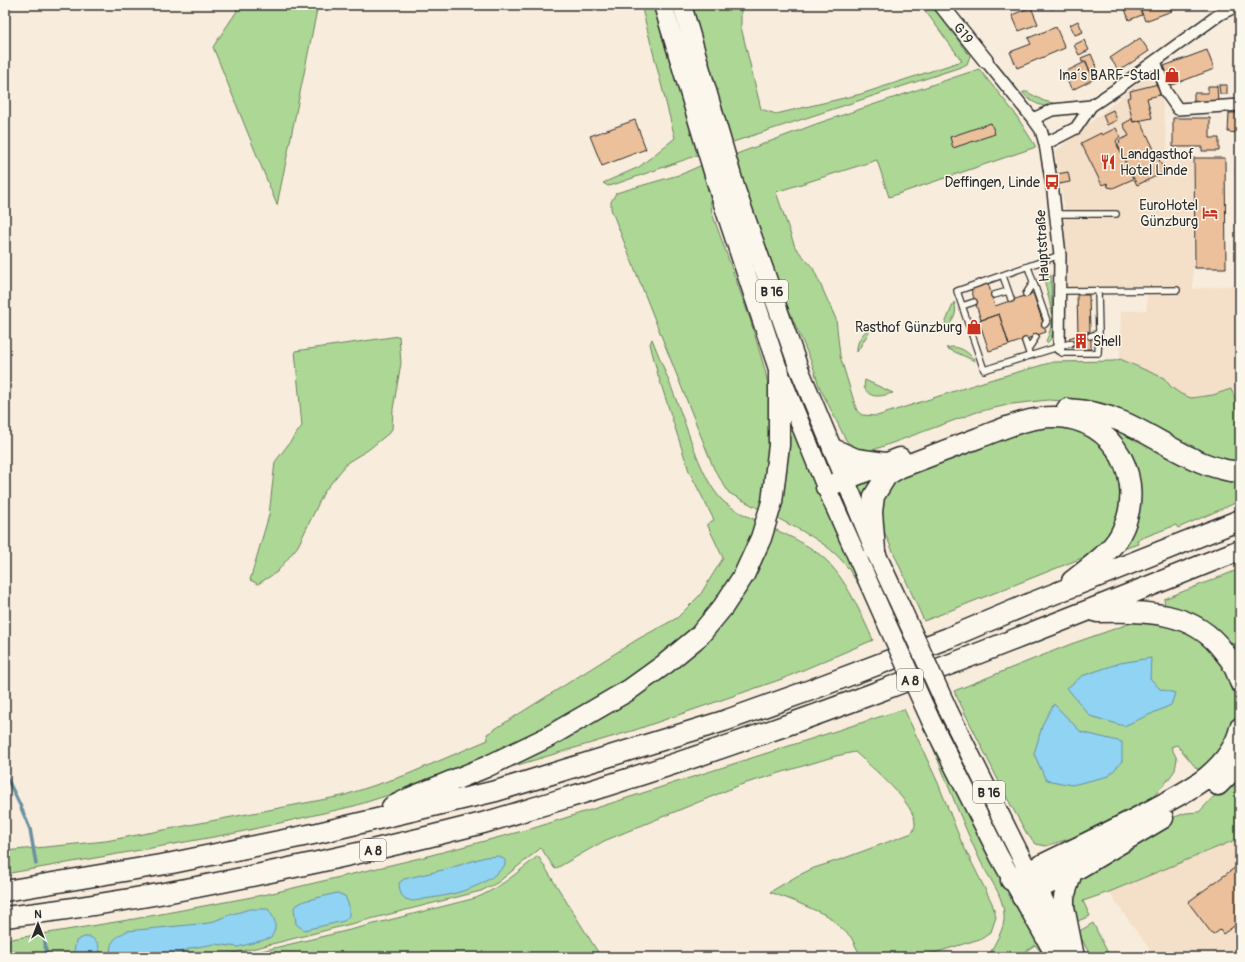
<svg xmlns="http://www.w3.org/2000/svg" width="1245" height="962" font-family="Pangolin,sans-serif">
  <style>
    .built { fill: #f4dfc8 }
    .green { fill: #acd795; stroke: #6c8160 }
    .water { fill: #90d3f2; stroke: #6890a2 }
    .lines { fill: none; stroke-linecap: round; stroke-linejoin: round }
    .stream { stroke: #6890a2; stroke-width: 3.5 }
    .building { fill: #ebc09b; stroke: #2b2b2b }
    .service-casing { stroke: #2b2b2b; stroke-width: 8 }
    .minor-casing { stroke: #2b2b2b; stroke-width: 14 }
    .tertiary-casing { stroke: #2b2b2b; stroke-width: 17 }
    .primary-casing { stroke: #2b2b2b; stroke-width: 21 }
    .motorway-casing { stroke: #2b2b2b; stroke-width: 23 }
    .service { stroke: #fbf7ec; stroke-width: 5.5 }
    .minor { stroke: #fbf7ec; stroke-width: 11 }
    .tertiary { stroke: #fbf7ec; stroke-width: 14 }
    .primary { stroke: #fbf7ec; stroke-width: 18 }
    .motorway { stroke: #fbf7ec; stroke-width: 20 }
    .primary-bridge-casing { stroke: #2b2b2b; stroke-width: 21; stroke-linecap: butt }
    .primary-bridge { stroke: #fbf7ec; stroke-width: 18 }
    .labels { text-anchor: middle; stroke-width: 3; stroke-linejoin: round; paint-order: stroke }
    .shield { fill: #fbf7ec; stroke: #696865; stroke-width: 1 }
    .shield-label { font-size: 13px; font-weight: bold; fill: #2b2b2b }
    .street-label { font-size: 14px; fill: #2b2b2b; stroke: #fbf7ec }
    .poi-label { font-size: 14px; fill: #2b2b2b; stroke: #fbf7ec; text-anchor: end }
  </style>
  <rect width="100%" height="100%" fill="#f8ecdc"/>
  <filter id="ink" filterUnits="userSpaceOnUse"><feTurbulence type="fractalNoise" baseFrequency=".025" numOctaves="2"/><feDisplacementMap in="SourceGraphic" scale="8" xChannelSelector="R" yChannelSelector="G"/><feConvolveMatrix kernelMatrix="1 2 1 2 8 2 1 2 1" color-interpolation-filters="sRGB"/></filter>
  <g filter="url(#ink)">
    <!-- built -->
    <path class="built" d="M1148 75 1155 76 1162 98 1168 152H1193V289L1238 285 1240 387 1213 395 1191 398 1181 394 1171 387 1164 378 1120 359 1121 311 1147 310V290L1181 289 1067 290 1064 205 1055 152Z
      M1240 838V957H1155L1109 892Z"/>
    <!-- green -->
    <path class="green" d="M235 5H318L277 205 213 47 237 11Z
      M641 5H657L701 154 613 185 608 186 603 183 639 167 675 138Z
      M692 5H741V27L761 109 776 114 861 94 962 61 921 5H932L970 56 967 64 961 67 730 143Z
      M979 69 1014 112 1036 147 889 197 877 160 776 192 795 247 813 268 836 319 840 356 857 411 862 415 877 416 986 381 1053 362 1114 361 1120 359 1164 378 1171 387 1181 394 1191 398 1213 395 1231 389 1240 410V466L1216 460 1083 402 1048 400 1012 404 977 412 873 450 861 452 853 448 846 440 819 386 813 366 770 266 734 155 816 124Z
      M1023 92H1027L1044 101 1058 104C1046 110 1031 103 1023 93Z
      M704 164 708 178 712 213 750 319 765 370 771 400 773 444 763 511 729 493 714 469 611 209V202L616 193 682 174Z
      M1236 167H1240V335Z
      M1051 275 1053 331 1051 339 1047 343 1046 341C1056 321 1050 303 1045 283L1046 279Z
      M954 302C959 315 951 324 942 331Z
      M872 327 857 352C856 342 863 331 872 327Z
      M399 336 401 363 393 409 392 429 389 433 368 450 348 462 324 492 298 546 277 572 258 584 250 580 269 515 275 462 302 426 295 351Z
      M652 339C662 364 672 388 681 413 690 437 704 483 723 501 733 510 747 516 760 522L747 554 703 623 657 664 506 750 411 788 354 806 236 833 5 874V851L106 841 342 796 406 775 488 740 487 734 638 639 677 618 700 595 723 558 707 524 714 520 689 471 658 375 650 344Z
      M952 347C961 347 970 353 975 361L946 348Z
      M865 380 893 393C881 396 870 400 864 387Z
      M783 397 861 588C855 580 850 570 844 563 827 542 798 529 775 517Z
      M1069 425 1099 440 1123 475 1124 510 1106 543 1087 556 924 621 878 518V503L898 477 1031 426Z
      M1106 425 1240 481V501L1178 528 1176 525 1137 540 1138 544 1118 551 1132 531Z
      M880 473 865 506 857 485Z
      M772 528C791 537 814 547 829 563 849 585 861 614 873 640L782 679 635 730 511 767 512 761 684 659Z
      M1240 569V668L1165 607 1164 599Z
      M1137 621 1165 622 1202 636 1234 682 1239 709 1234 733 1204 769H1197L1177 745 1171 747 1177 759 1175 770 1168 780 1153 797 1072 838 1046 846 1036 844 1027 834 1007 798 954 691 1071 644Z
      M904 709 938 783 961 841 992 903 996 917 991 932 983 938 921 957H861L851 937 828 916 794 901 770 892 797 876 814 868 842 859 912 833C913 831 915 827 915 825 917 804 869 765 855 752L836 756 740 785 604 841 555 869 541 848 497 883 481 891 260 947 216 957H5V940L134 919 268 894 420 858 534 828Z
      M927 723 981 842 1047 957H1032L1041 952 1035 945 1017 957H989C993 943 1006 930 1004 914 1003 893 986 875 978 856 958 813 942 769 924 725Z
      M1240 775V838L1109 892 1083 901 1090 916 1073 923V890L1082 875 1172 818 1186 813 1199 812 1217 793Z
      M538 856 601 957H236L354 929 476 898C500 888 518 872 538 856Z
      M1093 923 1110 957H1091L1078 932Z"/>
    <!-- water -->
    <path class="water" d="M1151 658 1150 678 1160 689 1175 693 1171 705 1124 726 1090 716 1067 688 1082 676 1120 663Z
      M1054 704 1081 732 1122 742V761L1109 776 1072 785 1046 780 1034 754 1043 723Z
      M499 856 505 860V865C500 871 493 877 486 881 467 892 446 896 424 899 420 900 413 902 409 900 400 898 400 891 399 883L404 879 447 869 485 857Z
      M337 893 345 896 349 906V916L344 921 304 930 296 924 294 907 304 901Z
      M250 909H268C276 921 278 925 271 938L238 947 215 944 191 948 170 957H111C108 943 115 937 127 931L209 923 229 915Z
      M84 937H91L98 943 101 957H74V952L76 941Z"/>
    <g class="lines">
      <!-- stream -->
      <path class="stream" d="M5 774 20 805 30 829 36 864
        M45 941 46 957"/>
    </g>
    <!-- building -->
    <path class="building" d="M1049 5H1060L1051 9Z
      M1135 5H1138L1142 15 1129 20 1125 9Z
      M1139 5H1170L1172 11 1145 21Z
      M1031 7 1038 24 1019 31 1012 15Z
      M1078 21 1083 32 1075 35 1070 25Z
      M1240 21V37L1236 22Z
      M1056 27 1065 48 1017 68 1010 52 1031 44 1028 38Z
      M1140 38 1149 51 1119 71 1110 58Z
      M1084 40 1089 50 1079 55 1074 45Z
      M1207 50 1214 69 1172 85 1164 66Z
      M1091 54 1097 68 1090 71 1086 61 1082 62 1081 58Z
      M1085 62 1094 79 1072 90 1063 73Z
      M1158 84 1160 95 1147 98 1152 118 1133 122 1127 98 1131 97 1130 91Z
      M1219 85H1227V94H1220Z
      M1208 86H1217L1218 102 1194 103V93H1208Z
      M1113 110 1117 120 1107 125 1103 115Z
      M1229 113H1240L1239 133 1228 132Z
      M1173 118H1210V138H1219V151H1202V147H1173Z
      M1132 119 1133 122 1140 120 1165 172 1137 185 1117 145 1120 143 1119 140 1129 136 1123 124Z
      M635 120 646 149 602 166 590 136Z
      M991 123 995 134 953 148 950 137Z
      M1116 128 1120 136 1116 141 1133 179 1113 188 1108 187 1107 183 1102 185 1081 143 1101 133 1102 135Z
      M1194 158H1225L1226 268H1195Z
      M1068 172 1070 182 1059 184 1057 174Z
      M988 283 995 306 1033 293 1046 332 1009 345 999 314 981 320 971 289Z
      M1077 295H1089L1090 331 1078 335Z
      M999 314 1009 345 989 351 979 321Z
      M1088 332 1091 339V349H1080L1079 345 1072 348 1069 338Z
      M1240 864V922L1223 934 1220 930 1213 935 1188 902Z"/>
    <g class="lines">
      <!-- service casing -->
      <g class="service-casing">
        <path id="service" d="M1055 214H1116
          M1060 255 957 291 984 370 1071 343
          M1028 267 1047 321 1045 324
          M1003 276 1011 299
          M1059 291 1177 290
          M1026 294 1033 283
          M994 295 1008 291
          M962 306 974 302
          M1090 336 1099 333 1098 291
          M1025 341 1030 356
          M1059 348 1062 353H1098L1099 333
          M1028 349 1036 337"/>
      </g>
      <!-- minor casing -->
      <g class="minor-casing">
        <path id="minor" d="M986 61 1033 119 1041 130 1045 144 1053 192 1060 255 1059 348
          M1155 61 1166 92 1178 109 1240 105
          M1033 119 1052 110 1091 106
          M1045 144 1076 128 1091 106 1115 90 1220 14 1239 5"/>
      </g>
      <!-- tertiary casing -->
      <g class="tertiary-casing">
        <g id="tertiary">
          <path id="s1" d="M941 5 986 61"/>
        </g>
      </g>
      <!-- primary casing -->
      <g class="primary-casing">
        <path id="primary" d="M663 5 720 195 779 372 826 487 883 615
          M682 5 736 190 798 366 875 551 901 607
          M949 712 1028 871 1069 947
          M931 721 999 856 1056 957"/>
      </g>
      <!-- motorway casing -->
      <g class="motorway-casing">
        <path id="motorway" d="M1067 409C1086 410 1105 414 1123 422 1156 436 1187 461 1222 469 1228 471 1234 471 1240 472
          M833 449 856 459 885 463
          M826 487 900 458
          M875 551 872 512 874 496 887 475 899 468C925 458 952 448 978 438 1002 429 1028 417 1054 417 1115 417 1149 482 1120 535 1111 552 1088 568 1072 581
          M1097 612C1144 611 1194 610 1224 652 1227 656 1231 660 1233 665 1236 670 1238 676 1240 682
          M1218 785 1240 763
          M392 807 410 798 486 767 548 737 629 690 665 664 699 636 723 607 744 575 761 538 772 502 779 445V372
          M1072 872 1064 897V907L1074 957
          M1011 880C1057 857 1103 836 1148 812 1166 802 1193 789 1208 776 1223 763 1236 747 1240 728
          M5 891 172 863 318 833 496 791 724 721 808 691 948 638 1031 603 1240 520
          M1022 897 1072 872 1163 818
          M5 917C91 907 176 892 261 874 335 859 409 842 483 823 512 815 541 805 570 797 798 728 1019 638 1240 550"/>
      </g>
      <!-- service -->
      <use href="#service" class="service"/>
      <!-- minor -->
      <use href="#minor" class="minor"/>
      <!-- tertiary -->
      <use href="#tertiary" class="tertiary"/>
      <!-- primary -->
      <use href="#primary" class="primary"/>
      <!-- motorway -->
      <use href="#motorway" class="motorway"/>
      <!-- primary-bridge casing -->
      <g class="primary-bridge-casing">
        <path id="primary-bridge" d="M901 607 949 712
          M883 615 931 721"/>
      </g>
      <!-- primary-bridge -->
      <use href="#primary-bridge" class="primary-bridge"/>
    </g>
  </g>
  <!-- icons -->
  <defs>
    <g id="shop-bare" transform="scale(1.2)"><path d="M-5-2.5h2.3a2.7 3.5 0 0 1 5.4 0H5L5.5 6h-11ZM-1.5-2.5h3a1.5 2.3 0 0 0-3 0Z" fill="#c8321e" stroke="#fbf7ec" stroke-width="2.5" paint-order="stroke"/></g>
    <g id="restaurant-bare" transform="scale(1.2)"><path d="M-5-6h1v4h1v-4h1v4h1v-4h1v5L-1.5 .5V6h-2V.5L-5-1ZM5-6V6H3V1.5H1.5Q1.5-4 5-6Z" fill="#c8321e" stroke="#fbf7ec" stroke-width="2.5" paint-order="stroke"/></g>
    <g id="bus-bare" transform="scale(1.2)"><path d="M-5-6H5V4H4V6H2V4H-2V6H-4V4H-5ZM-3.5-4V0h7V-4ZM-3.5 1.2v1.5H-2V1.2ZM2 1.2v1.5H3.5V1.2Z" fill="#c8321e" stroke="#fbf7ec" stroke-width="2.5" paint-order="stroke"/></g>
    <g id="hotel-bare" transform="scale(1.2)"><path d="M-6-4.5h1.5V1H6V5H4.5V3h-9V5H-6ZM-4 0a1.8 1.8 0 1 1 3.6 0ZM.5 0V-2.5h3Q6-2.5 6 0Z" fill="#c8321e" stroke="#fbf7ec" stroke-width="2.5" paint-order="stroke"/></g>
    <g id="building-bare" transform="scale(1.2)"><path d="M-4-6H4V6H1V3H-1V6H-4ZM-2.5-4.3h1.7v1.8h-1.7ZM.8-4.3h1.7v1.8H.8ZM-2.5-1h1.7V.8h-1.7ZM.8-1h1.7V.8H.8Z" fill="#c8321e" stroke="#fbf7ec" stroke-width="2.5" paint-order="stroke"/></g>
  </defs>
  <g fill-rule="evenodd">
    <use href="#shop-bare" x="1172" y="75"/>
    <use href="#restaurant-bare" x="1108" y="162"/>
    <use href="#bus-bare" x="1052" y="182"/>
    <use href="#hotel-bare" x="1210" y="213"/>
    <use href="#shop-bare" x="974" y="327"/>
    <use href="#building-bare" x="1081" y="341"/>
  </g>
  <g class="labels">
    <!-- shield labels -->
    <g class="shield">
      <rect x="756" y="280" width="32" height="22" rx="3"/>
      <rect x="897" y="669" width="26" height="22" rx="3"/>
      <rect x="973" y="781" width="32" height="22" rx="3"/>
      <rect x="360" y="839" width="26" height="22" rx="3"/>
    </g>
    <g class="shield-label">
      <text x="772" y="296">B 16</text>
      <text x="910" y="685">A 8</text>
      <text x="989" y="797">B 16</text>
      <text x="373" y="855">A 8</text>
    </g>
    <!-- street labels -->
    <g class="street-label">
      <text dy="5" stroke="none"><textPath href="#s1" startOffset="36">G19</textPath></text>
      <text transform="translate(1042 246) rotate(-93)" y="5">Hauptstraße</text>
    </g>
    <!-- poi labels -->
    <g class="poi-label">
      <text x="1160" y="80">Ina´s BARF-Stadl</text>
      <text x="1120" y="159" text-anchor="start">Landgasthof<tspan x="1120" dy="16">Hotel Linde</tspan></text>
      <text x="1040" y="187">Deffingen, Linde</text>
      <text x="1198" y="210">EuroHotel<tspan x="1198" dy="16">Günzburg</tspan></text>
      <text x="962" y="332">Rasthof Günzburg</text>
      <text x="1093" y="346" text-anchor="start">Shell</text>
    </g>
  </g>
  <!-- margin -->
  <rect width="1245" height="962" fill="none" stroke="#fbf7ec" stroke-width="20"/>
  <rect x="10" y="10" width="1225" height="942" fill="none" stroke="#2b2b2b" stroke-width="1.5" filter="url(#ink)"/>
  <!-- north arrow -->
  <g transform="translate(38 924)" stroke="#fbf7ec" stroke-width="3" paint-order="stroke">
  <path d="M0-3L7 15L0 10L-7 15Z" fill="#2b2b2b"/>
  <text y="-6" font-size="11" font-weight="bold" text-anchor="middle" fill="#2b2b2b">N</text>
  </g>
</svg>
